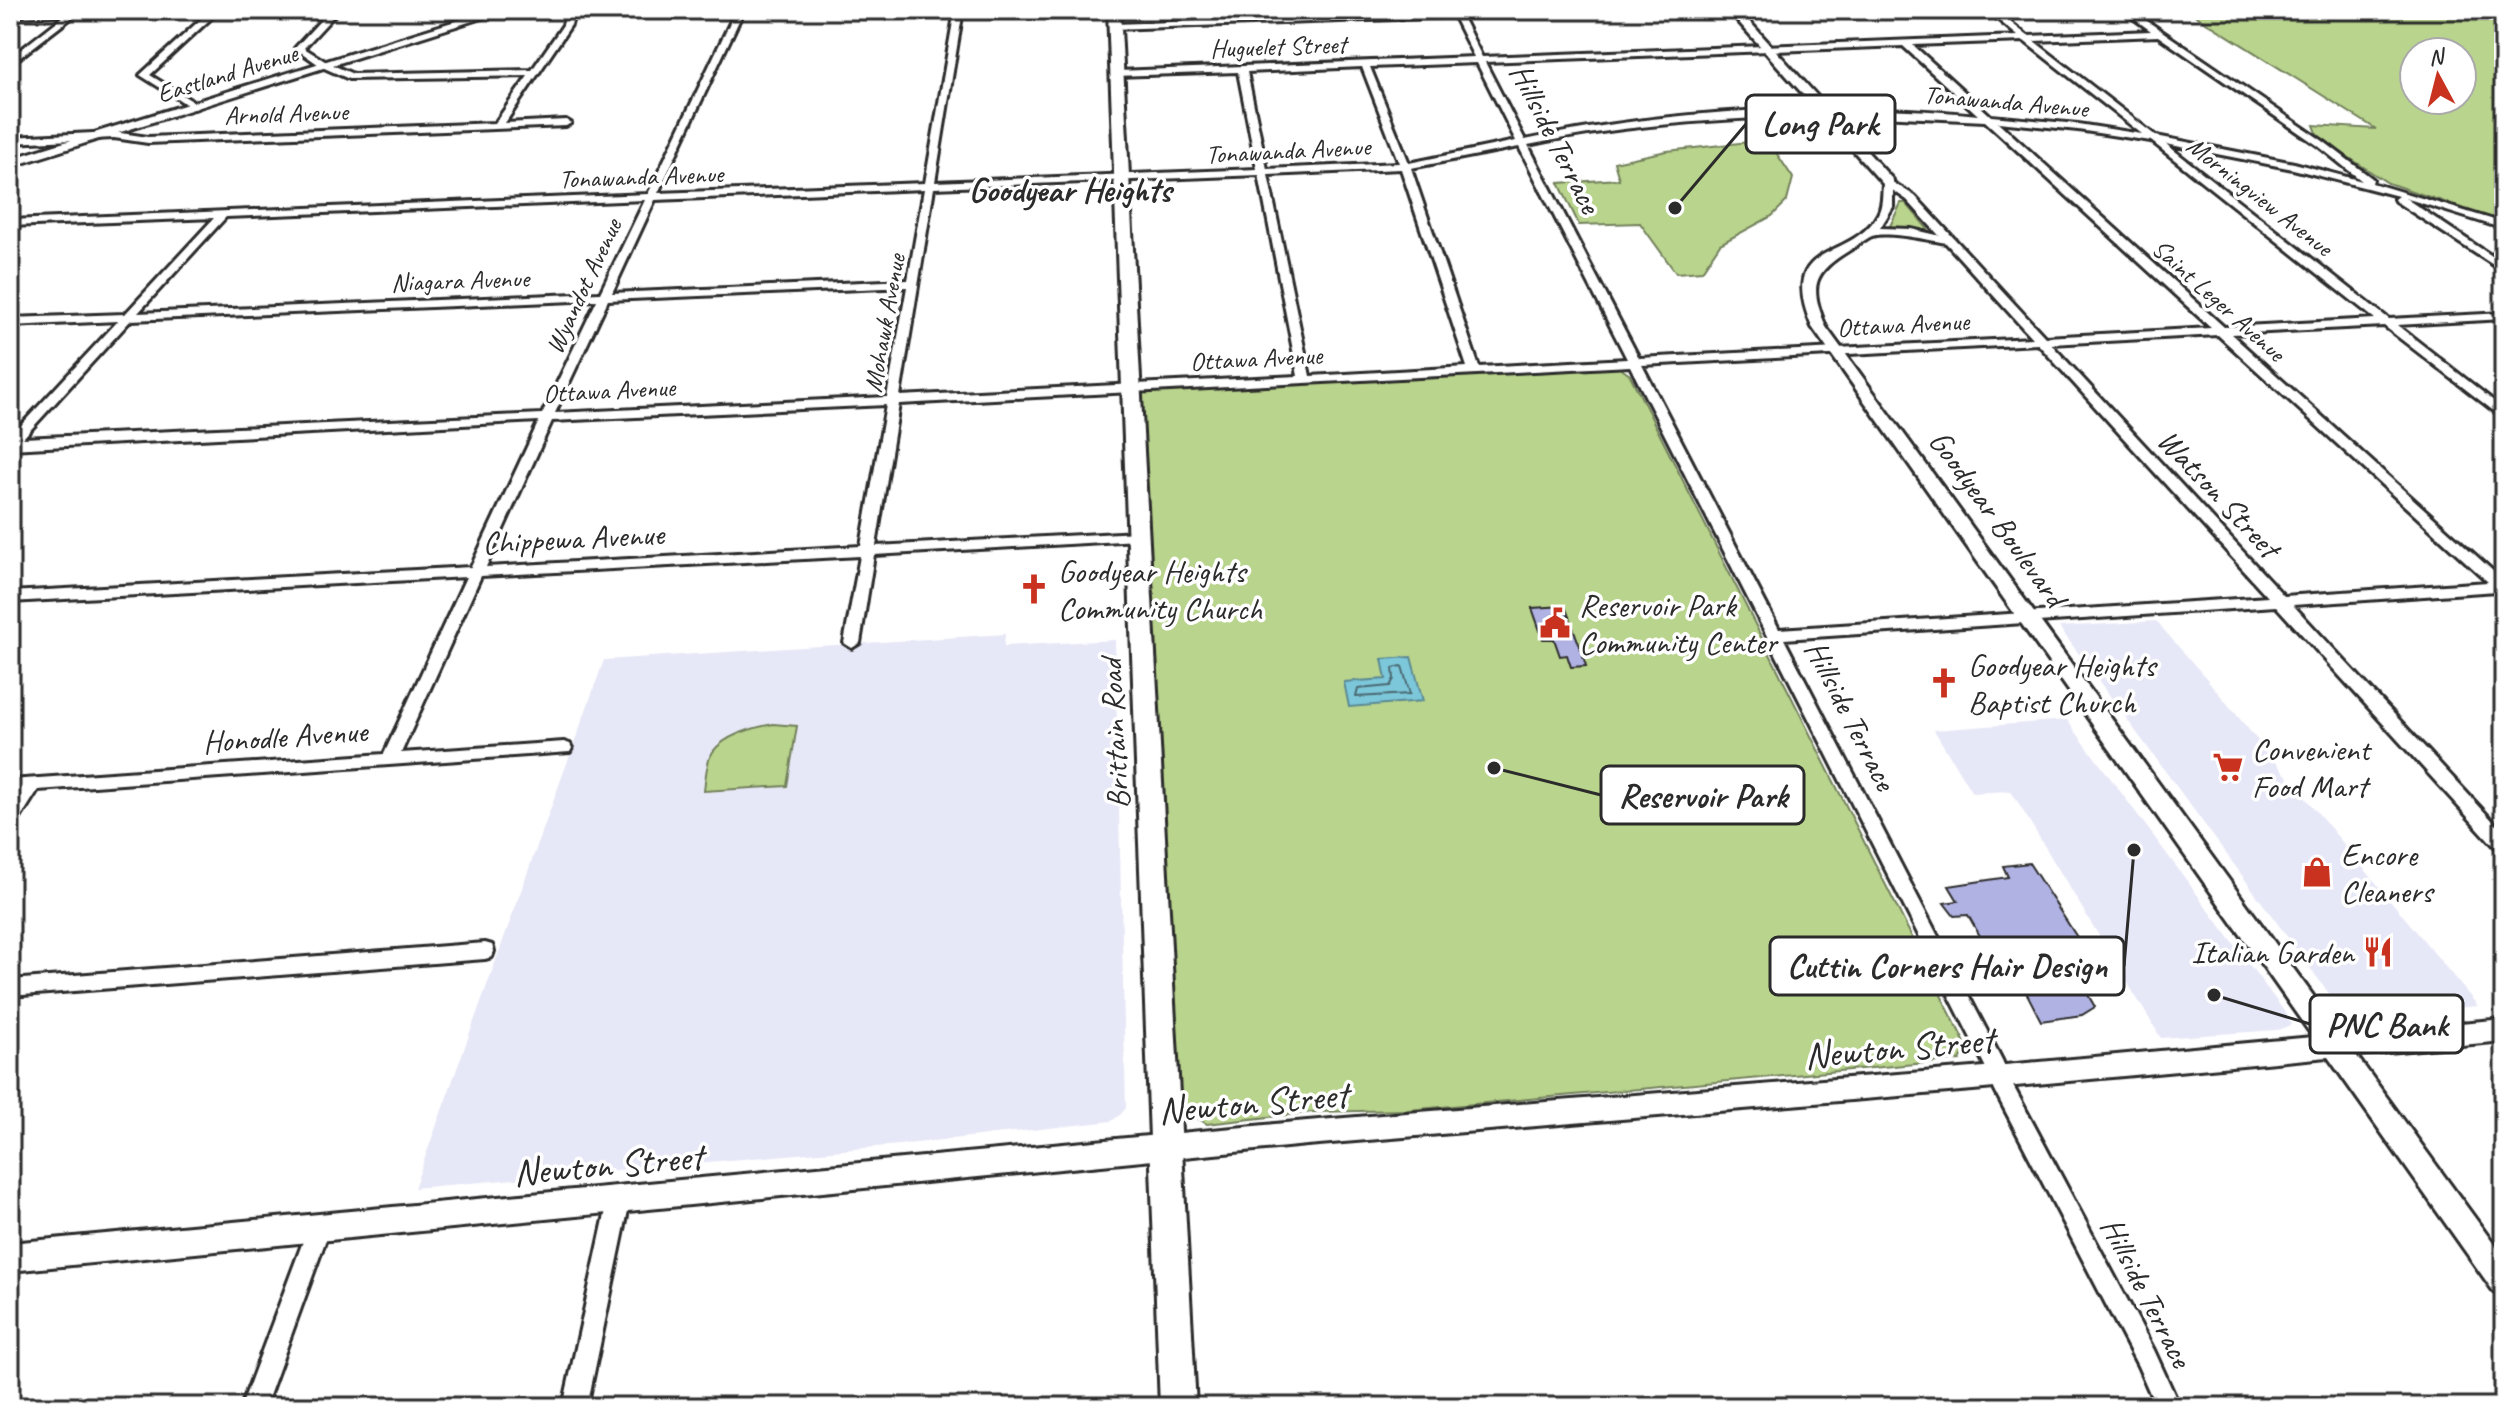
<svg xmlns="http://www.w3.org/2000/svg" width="2514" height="1417" font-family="Caveat,sans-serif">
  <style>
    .built { fill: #e7e8f7 }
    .green { fill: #b9d48c; stroke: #72805c; stroke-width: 2; fill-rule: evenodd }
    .water { fill: #7bc7da; stroke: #5b8994; stroke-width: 2 }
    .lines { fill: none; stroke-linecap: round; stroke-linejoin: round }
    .shore { stroke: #4b6971; stroke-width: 2 }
    .building { fill: #b0b2e3; stroke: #2b2b2b; stroke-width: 2 }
    .minor-casing { stroke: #2b2b2b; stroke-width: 6 }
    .tertiary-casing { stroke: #2b2b2b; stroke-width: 6 }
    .secondary-casing { stroke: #2b2b2b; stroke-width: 6 }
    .minor { fill: #fff; fill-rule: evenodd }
    .tertiary { fill: #fff; fill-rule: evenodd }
    .secondary { fill: #fff; fill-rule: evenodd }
    .labels { text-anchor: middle; stroke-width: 7; stroke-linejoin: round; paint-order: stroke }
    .far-street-label { font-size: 26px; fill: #2b2b2b; stroke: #fff }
    .street-label { font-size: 32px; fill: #2b2b2b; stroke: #fff }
    .poi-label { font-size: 32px; fill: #2b2b2b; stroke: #fff; text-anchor: start }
    .far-district-label { font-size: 34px; font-weight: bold; fill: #2b2b2b; stroke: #fff }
    .near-street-label { font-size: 38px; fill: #2b2b2b; stroke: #fff }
    .leader { fill: none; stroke: #2b2b2b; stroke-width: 3 }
    .callout-dot { fill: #2b2b2b; stroke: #fff; stroke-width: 3 }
    .callout { fill: #fff; stroke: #2b2b2b; stroke-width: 3 }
    .callout-label { font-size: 34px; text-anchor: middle; font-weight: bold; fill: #2b2b2b }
  </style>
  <rect width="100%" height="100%" fill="#fff"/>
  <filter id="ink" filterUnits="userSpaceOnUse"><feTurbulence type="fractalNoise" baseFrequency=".0125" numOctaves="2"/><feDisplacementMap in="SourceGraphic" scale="16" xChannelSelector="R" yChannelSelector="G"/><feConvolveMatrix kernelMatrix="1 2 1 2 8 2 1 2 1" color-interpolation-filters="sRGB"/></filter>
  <g filter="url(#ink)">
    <!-- built -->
    <path class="built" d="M2156 621 2206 678 2478 1006 2347 1018 2059 627Z
      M1005 634 1004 646 1115 640 1126 1108 1121 1114 1112 1121 899 1145 414 1188 604 660Z
      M2067 720 2287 1015 2291 1025 2278 1030 2161 1038 2011 791 1972 793 1934 730Z"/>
    <!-- green -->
    <path class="green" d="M2187 10H2504V222L2388 183 2319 138 2314 125 2376 129ZM2414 52H2462V100H2414Z
      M1758 141 1769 142 1793 178 1787 201 1772 216 1720 244 1702 271 1676 273 1640 223 1579 225 1559 183 1619 179 1614 162 1667 151Z
      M1901 203H1906L1932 234 1891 230 1889 228Z
      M1617 366 1630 375 1967 1047 1960 1060 1408 1110 1313 1112 1207 1124 1180 1108 1140 395 1145 391Z
      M773 724 797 726 787 786 704 791C705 780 706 767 710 757 719 736 752 728 773 724Z"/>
    <!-- water -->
    <path class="water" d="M1411 657 1423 701 1349 707 1344 682 1386 679 1382 659Z"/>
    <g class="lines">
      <!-- shore -->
      <path class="shore" d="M1402 666 1410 694 1356 697 1358 689 1390 686 1394 679 1393 668Z"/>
    </g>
    <!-- building -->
    <path class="building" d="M1565 606 1582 652 1586 666 1571 667 1567 655 1560 656 1554 639H1543L1532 608Z
      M2029 863 2082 945 2062 947 2065 952H2050L2072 987 2084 988 2095 1007 2082 1015 2041 1021 2007 955 1992 957 1968 915 1954 916 1944 903 1958 901 1949 886 2008 877 2003 866Z"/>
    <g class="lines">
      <!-- minor casing -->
      <g class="minor-casing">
        <path id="minor" d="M71 10H134L130 12 75 15 10 65V58L65 15 10 17V13Z
          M211 10H220L150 75 197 104V108L194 109 140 75Z
          M330 10H339L304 48 328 63 353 74 532 70 563 25 565 17 558 10H567L573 17 571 25 505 123 566 120 571 123 566 126 148 143 114 138 10 143V137L114 132 148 137 495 123 528 76 349 79 322 67 295 48Z
          M736 10H744L658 193 925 183 955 10H963L935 182 1257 169 1238 72 1115 76 1114 74 1118 71 1474 57 1454 17 1112 29V25L1115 24 1451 12 1450 10 1459 12 1592 10 1588 12 1462 17 1482 57 2018 36 1986 10H1995L2028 36 2151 31 2122 10H2131L2323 141 2373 179 2372 183 2504 223V229L2405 198 2504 264V272L2395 201 2394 199 2398 196 2293 169 2166 144 2389 319 2504 313V319L2397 325 2504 409V419L2384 326 2231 334 2504 581V594L2497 591 2293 605 2504 833V852L2498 850 2276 606 1784 639 2002 1060 2011 1082 2154 1350 2180 1407H2156L2138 1366 1995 1091 1986 1068 1630 366 899 404 876 546 1138 532 1145 536 1138 540 874 555 860 643 852 648 844 643 860 556 481 576 401 753 564 742 570 744 572 748 570 752 38 790 16 825 10 827V806L20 792H10V780L384 754 466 577 10 602V592L471 567 539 421 10 449V437L118 321 10 326V318L125 314 214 218 10 226V220L648 194ZM2158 36 2317 145 2362 181 2294 163 2156 136 2034 41ZM2024 41 2142 134 2078 124 1991 116 1913 45ZM1903 46 1978 115C1833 101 1668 109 1525 140L1485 62ZM1477 63 1516 141 1409 163 1370 67ZM1362 67 1399 163 1267 169 1247 72ZM1859 115 1985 121 2211 328 2045 337 1915 196 1889 180 1884 183 1885 185 1907 200 2032 338 1639 358 1528 145C1637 122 1747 117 1859 115ZM1998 122 2078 130 2151 141 2375 319 2224 327ZM1519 147 1627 359 1479 367 1411 168ZM1401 169 1467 367 1310 376 1268 175ZM1259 175 1298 376 900 396 934 188ZM924 189 908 280 612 293 655 200ZM645 200 600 293 138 313 226 217ZM907 287 887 397 555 413 608 300ZM597 300 542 414 23 438 131 320ZM2218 335 2488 582 2284 596 2051 344ZM2038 344 2268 597 1779 629 1642 365ZM886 405 861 546 486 567 552 421Z
          M485 943 492 945 494 951 492 957 485 959 10 996V980Z
          M619 1191 627 1194 630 1201 587 1407H563L608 1201 611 1194Z
          M319 1217 327 1220 330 1228 265 1407H241L308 1228 311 1220Z"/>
      </g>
      <!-- tertiary casing -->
      <g class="tertiary-casing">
        <path id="tertiary" d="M491 10H507L10 167V159Z
          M1728 10H1739L1893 180V207L1880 228 1911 229 1954 239 1947 243C1928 240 1889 231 1872 236 1865 239 1857 246 1850 250 1812 273 1809 286 1826 327L2341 1034 2504 1019V1041L2356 1055 2504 1258V1296L2494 1292 2328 1057 1973 1090 1307 1145 10 1271V1243L1307 1121 1973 1068 2313 1037 1812 327C1775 239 1852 263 1878 214 1883 205 1882 194 1883 184Z"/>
      </g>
      <!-- secondary casing -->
      <g class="secondary-casing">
        <path id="secondary" d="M1108 10H1120L1196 1407H1160Z"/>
      </g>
      <!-- minor -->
      <use href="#minor" class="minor"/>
      <!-- tertiary -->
      <use href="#tertiary" class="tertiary"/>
      <!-- secondary -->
      <use href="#secondary" class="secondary"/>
    </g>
  </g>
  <!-- icons -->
  <defs>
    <g id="church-bare" transform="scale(2.4)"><path d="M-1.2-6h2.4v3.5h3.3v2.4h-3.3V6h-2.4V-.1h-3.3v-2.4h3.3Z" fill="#c8321e" stroke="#fff" stroke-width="2.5" paint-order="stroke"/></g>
    <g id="civic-bare" transform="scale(2.4)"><path d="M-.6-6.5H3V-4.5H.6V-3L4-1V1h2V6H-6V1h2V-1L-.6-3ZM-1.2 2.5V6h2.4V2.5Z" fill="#c8321e" stroke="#fff" stroke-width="2.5" paint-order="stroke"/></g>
    <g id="supermarket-bare" transform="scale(2.4)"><path d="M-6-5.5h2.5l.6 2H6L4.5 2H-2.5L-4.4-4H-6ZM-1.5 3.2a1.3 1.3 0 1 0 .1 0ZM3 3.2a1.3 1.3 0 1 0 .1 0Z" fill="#c8321e" stroke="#fff" stroke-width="2.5" paint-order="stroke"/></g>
    <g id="shop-bare" transform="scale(2.4)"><path d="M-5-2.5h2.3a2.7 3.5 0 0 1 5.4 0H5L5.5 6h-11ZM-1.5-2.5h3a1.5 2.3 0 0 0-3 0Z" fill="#c8321e" stroke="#fff" stroke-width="2.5" paint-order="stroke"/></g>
    <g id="restaurant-bare" transform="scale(2.4)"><path d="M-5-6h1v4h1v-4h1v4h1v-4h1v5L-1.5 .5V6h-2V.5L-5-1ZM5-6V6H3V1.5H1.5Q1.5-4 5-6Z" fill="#c8321e" stroke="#fff" stroke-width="2.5" paint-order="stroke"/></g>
  </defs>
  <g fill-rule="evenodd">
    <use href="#church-bare" x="1034" y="589"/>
    <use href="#civic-bare" x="1555" y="623"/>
    <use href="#church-bare" x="1944" y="683"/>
    <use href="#supermarket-bare" x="2228" y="767"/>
    <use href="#shop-bare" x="2317" y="872"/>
    <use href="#restaurant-bare" x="2378" y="952"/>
  </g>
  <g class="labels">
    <!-- far-street labels -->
    <g class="far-street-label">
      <text transform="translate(1278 46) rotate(-2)" y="9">Huguelet Street</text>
      <text transform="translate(227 73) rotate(-17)" y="9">Eastland Avenue</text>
      <text transform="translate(2006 101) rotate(5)" y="9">Tonawanda Avenue</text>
      <text transform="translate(286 113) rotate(-2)" y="9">Arnold Avenue</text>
      <text transform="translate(1288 150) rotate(-3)" y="9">Tonawanda Avenue</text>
      <text transform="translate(641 176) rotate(-2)" y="9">Tonawanda Avenue</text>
      <text transform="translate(2260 196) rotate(38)" y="9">Morningview Avenue</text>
      <text transform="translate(460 280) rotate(-2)" y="9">Niagara Avenue</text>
      <text transform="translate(583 286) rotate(-65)" y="9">Wyandot Avenue</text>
      <text transform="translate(2219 300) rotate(42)" y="9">Saint Leger Avenue</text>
      <text transform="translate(884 323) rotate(-80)" y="9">Mohawk Avenue</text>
      <text transform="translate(1903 324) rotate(-3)" y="9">Ottawa Avenue</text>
      <text transform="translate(1256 358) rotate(-3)" y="9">Ottawa Avenue</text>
      <text transform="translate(609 390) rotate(-3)" y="9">Ottawa Avenue</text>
    </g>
    <!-- street labels -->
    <g class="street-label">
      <text transform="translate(1556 138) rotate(63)" y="11">Hillside Terrace</text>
      <text transform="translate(2219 493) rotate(47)" y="11">Watson Street</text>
      <text transform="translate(1998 518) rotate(54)" y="11">Goodyear Boulevard</text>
      <text transform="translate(573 538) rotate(-3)" y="11">Chippewa Avenue</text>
      <text transform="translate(1851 715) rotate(63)" y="11">Hillside Terrace</text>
      <text transform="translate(1114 734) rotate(-93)" y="11">Brittain Road</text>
      <text transform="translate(285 736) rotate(-4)" y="11">Honodle Avenue</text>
      <text transform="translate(2147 1292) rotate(63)" y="11">Hillside Terrace</text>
    </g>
    <!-- poi labels -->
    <g class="poi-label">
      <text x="1058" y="582">Goodyear Heights<tspan x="1058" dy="37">Community Church</tspan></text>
      <text x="1579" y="616">Reservoir Park<tspan x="1579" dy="37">Community Center</tspan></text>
      <text x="1968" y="676">Goodyear Heights<tspan x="1968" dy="37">Baptist Church</tspan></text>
      <text x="2252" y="760">Convenient<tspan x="2252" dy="37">Food Mart</tspan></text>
      <text x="2341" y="865">Encore<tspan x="2341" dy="37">Cleaners</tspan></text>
      <text x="2354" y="963" text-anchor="end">Italian Garden</text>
    </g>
    <!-- far-district labels -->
    <g class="far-district-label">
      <text x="1070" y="201">Goodyear Heights</text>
    </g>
    <!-- near-street labels -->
    <g class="near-street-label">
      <text transform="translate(1899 1047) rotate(-5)" y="13">Newton Street</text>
      <text transform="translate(1253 1102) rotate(-5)" y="13">Newton Street</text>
      <text transform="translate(608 1164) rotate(-5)" y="13">Newton Street</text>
    </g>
  </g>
  <!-- callouts -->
  <path class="leader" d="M1675 208L1746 124M1494 768L1601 795M2134 850L2124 966M2214 995L2310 1024"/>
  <g class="callout-dot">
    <circle cx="1675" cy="208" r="8"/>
    <circle cx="1494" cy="768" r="8"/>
    <circle cx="2134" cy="850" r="8"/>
    <circle cx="2214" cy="995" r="8"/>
  </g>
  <g class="callout">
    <rect x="1746" y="95" width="149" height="58" rx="8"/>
    <rect x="1601" y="766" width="203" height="58" rx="8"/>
    <rect x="1770" y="937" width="354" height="58" rx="8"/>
    <rect x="2310" y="995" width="153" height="58" rx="8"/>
  </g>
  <g class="callout-label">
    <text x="1820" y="135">Long Park</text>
    <text x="1703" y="807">Reservoir Park</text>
    <text x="1947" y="977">Cuttin Corners Hair Design</text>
    <text x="2387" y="1036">PNC Bank</text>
  </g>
  <!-- margin -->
  <rect width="2514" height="1417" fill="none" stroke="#fff" stroke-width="40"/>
  <rect x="20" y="20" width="2474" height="1377" fill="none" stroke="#2b2b2b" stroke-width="3" filter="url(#ink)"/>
  <!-- north arrow -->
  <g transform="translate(2438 76) rotate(353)"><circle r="38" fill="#ffffff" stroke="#aaaaaa" stroke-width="2"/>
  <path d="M0-6L14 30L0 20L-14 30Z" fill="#c8321e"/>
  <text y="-12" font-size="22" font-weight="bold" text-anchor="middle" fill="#2b2b2b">N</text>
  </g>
</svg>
